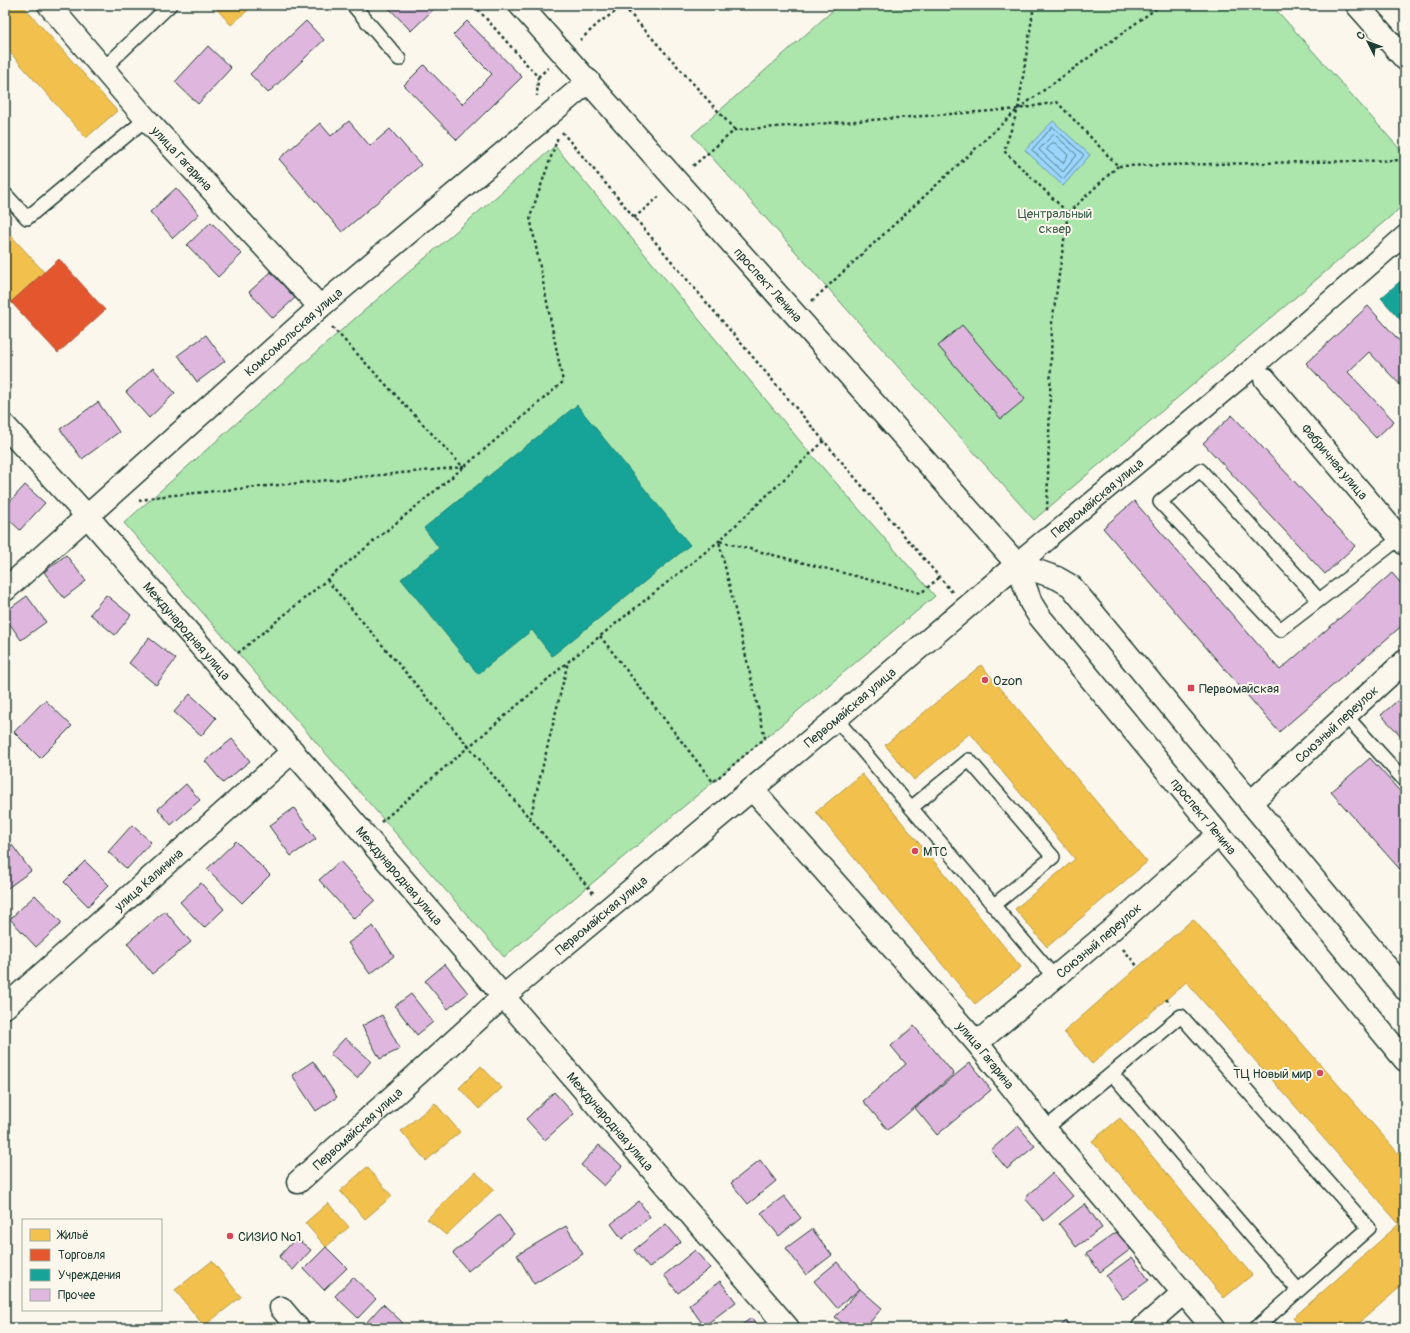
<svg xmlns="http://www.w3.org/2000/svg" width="1410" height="1333" font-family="Pangolin,sans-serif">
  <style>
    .green { fill: #ace6ac; stroke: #669270 }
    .water { fill: #9bd5fc; stroke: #6998ac }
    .homes { fill: #f2c14e; stroke: #b39946 }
    .shops { fill: #e4572e; stroke: #a94f30 }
    .public { fill: #17a398; stroke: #19847a }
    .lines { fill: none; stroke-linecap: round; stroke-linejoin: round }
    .shore { stroke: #517a84; stroke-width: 1 }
    .building { fill: #dfb7de; stroke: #1f3d34 }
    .service-casing { stroke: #1f3d34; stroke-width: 16 }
    .pedestrian-casing { stroke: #1f3d34; stroke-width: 22 }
    .minor-casing { stroke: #1f3d34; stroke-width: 25 }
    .tertiary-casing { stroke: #1f3d34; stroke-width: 25 }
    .secondary-casing { stroke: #1f3d34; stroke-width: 25 }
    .path { stroke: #1f3d34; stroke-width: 2.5; stroke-dasharray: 3 3; stroke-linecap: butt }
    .service { stroke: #fbf7ec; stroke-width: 13 }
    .pedestrian { stroke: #fbf7ec; stroke-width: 19 }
    .minor { stroke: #fbf7ec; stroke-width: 22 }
    .tertiary { stroke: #fbf7ec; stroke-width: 22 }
    .secondary { stroke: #fbf7ec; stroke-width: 22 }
    .poi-dot { fill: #d1495b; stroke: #fbf7ec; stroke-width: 1.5 }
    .labels { text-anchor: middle; stroke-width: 4; stroke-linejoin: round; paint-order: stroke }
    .street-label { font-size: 13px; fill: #1f3d34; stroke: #fbf7ec }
    .park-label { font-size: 13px; fill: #3b5f4c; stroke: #fbf7ec }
    .poi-label { font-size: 13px; fill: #1f3d34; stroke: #fbf7ec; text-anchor: start }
  </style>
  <rect width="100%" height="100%" fill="#fbf7ec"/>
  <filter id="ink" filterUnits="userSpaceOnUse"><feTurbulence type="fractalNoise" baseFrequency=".025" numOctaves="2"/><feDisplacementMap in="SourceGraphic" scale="8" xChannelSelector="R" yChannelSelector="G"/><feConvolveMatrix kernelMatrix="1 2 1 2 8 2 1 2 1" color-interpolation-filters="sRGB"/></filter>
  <g filter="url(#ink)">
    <!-- green -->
    <path class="green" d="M839 5H1272L1405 155V204L1034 520 692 135Z
      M555 146 810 453 935 596 504 957 124 523 337 334Z"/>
    <!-- water -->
    <path class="water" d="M1053 121 1090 155 1063 186 1025 150Z"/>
    <!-- homes -->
    <path class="homes" d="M5 5H22L117 111 86 138 5 47Z
      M213 5H254L231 25Z
      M5 229 44 272 11 302 5 295Z
      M981 665 1147 862 1047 947 1015 909 1075 859 970 733 914 780 885 745Z
      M862 774 1021 967 975 1004 816 812Z
      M1193 919 1405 1161V1283L1353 1328H1302L1293 1318 1399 1224 1186 982 1092 1064 1064 1032Z
      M481 1066 502 1088 479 1109 459 1088Z
      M435 1103 460 1132 426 1161 401 1131Z
      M1120 1118 1252 1275 1224 1298 1092 1141Z
      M367 1167 392 1196 365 1219 340 1191Z
      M475 1172 494 1189 446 1235 427 1219Z
      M328 1203 349 1227 326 1247 305 1223Z
      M212 1261 241 1297 204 1326 175 1290Z
      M243 1321 249 1328H235Z"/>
    <!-- shops -->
    <path class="shops" d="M59 259 105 310 58 353 11 302Z"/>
    <!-- public -->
    <path class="public" d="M1405 277V325L1381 298Z
      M577 405 690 545 552 656 532 630 478 674 401 579 439 548 424 528Z"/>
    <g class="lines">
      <!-- shore -->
      <path class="shore" d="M1053 127 1084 155 1063 179 1032 150Z
        M1054 134 1077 155 1063 172 1039 150Z
        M1052 143H1055L1068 155 1063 163 1047 150Z"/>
    </g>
    <!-- building -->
    <path class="building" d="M386 5H438L411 31Z
      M306 21 324 40 268 93 250 74Z
      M467 21 522 77 457 140 404 85 424 65 462 104 492 74 453 35Z
      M208 46 231 68 198 104 175 82Z
      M349 121 370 146 390 129 421 165 342 232 279 159 320 123 331 136Z
      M176 188 199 214 173 238 150 212Z
      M211 222 242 254 218 277 187 245Z
      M271 272 295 298 273 318 249 292Z
      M1368 306 1405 347V390L1369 352 1348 372 1394 421 1376 438 1306 363Z
      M962 325 1025 399 1001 419 938 346Z
      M206 335 225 361 197 382 178 355Z
      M153 368 175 393 149 418 126 392Z
      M98 402 119 432 82 459 60 429Z
      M1232 415 1355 546 1325 574 1203 443Z
      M25 485 45 503 20 530 5 516V507Z
      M1134 501 1280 670 1392 573 1405 588V623L1279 732 1103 528Z
      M66 555 86 581 64 598 44 572Z
      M106 595 131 615 115 635 90 614Z
      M27 596 46 622 21 640 5 617V612Z
      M149 638 176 659 156 685 129 663Z
      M190 694 216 718 201 736 174 712Z
      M1405 694V740L1381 715Z
      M45 700 72 726 40 758 14 732Z
      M232 739 250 761 223 783 205 761Z
      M1370 758 1405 797V875L1331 792Z
      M186 784 200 800 171 825 158 809Z
      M294 808 316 839 291 856 269 826Z
      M132 825 151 842 127 869 108 852Z
      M236 841 270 875 242 903 207 869Z
      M12 845 31 871 5 890V850Z
      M85 861 109 885 88 906 64 882Z
      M340 861 375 900 354 919 319 880Z
      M201 883 224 909 204 928 180 902Z
      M35 895 62 923 36 947 10 919Z
      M165 911 191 942 152 974 127 943Z
      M373 926 394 956 370 974 348 943Z
      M445 964 468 993 448 1009 425 981Z
      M411 994 433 1022 417 1035 395 1006Z
      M382 1015 400 1049 380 1059 362 1026Z
      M914 1026 954 1074 888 1130 863 1101 906 1064 891 1046Z
      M345 1038 371 1061 357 1078 330 1054Z
      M313 1061 337 1097 316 1111 292 1075Z
      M970 1063 991 1090 937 1135 915 1108Z
      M554 1092 574 1114 545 1140 526 1119Z
      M1018 1126 1035 1146 1007 1169 991 1150Z
      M599 1145 622 1166 604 1186 581 1165Z
      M760 1160 776 1181 748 1204 731 1183Z
      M1053 1173 1073 1196 1044 1221 1025 1198Z
      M784 1196 801 1218 779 1236 761 1213Z
      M639 1201 650 1217 622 1239 611 1224Z
      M1085 1204 1102 1228 1076 1247 1059 1224Z
      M499 1215 514 1234 468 1271 453 1253Z
      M666 1224 681 1242 649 1268 634 1250Z
      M566 1226 583 1254 534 1284 517 1255Z
      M812 1229 832 1255 806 1275 786 1248Z
      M1118 1231 1131 1249 1100 1272 1086 1254Z
      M296 1238 311 1250 293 1270 279 1257Z
      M326 1247 347 1268 324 1290 304 1269Z
      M695 1250 710 1268 678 1293 664 1275Z
      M1132 1257 1149 1280 1123 1299 1106 1276Z
      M837 1262 860 1289 837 1308 814 1281Z
      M353 1277 376 1299 358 1318 335 1296Z
      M720 1281 736 1302 704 1326 689 1305Z
      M860 1289 882 1308 865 1328H848L835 1317Z
      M383 1304 403 1323 398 1328H369L365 1324Z
      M751 1318 759 1328H738Z
      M1066 1321 1073 1328H1059Z"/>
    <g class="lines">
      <!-- service casing -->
      <g class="service-casing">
        <path id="service" d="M353 5 399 59
          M103 69 170 5
          M5 194 27 218 146 119
          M1319 600 1200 470 1160 502 1280 630 1400 538
          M1345 715 1405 781
          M836 719 1055 978
          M911 808 969 760 1053 857 993 906
          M1113 1075 1298 1290
          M1045 1129 1181 1016 1369 1228 1256 1328"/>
      </g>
      <!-- pedestrian casing -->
      <g class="pedestrian-casing">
        <g id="pedestrian">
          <path id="s1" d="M1047 539 1255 366 1405 235"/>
        </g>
      </g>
      <!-- minor casing -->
      <g class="minor-casing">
        <g id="minor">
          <path id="s2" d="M49 5 146 119 320 307"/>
          <path d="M1357 5 1405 59"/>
          <path id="s3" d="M1265 379 1405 544"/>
          <path d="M1017 564 1047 539"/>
          <path id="s4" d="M752 789 977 1043 1045 1129 1213 1328"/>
          <path id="s5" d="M5 1007 293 751"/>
          <path id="s6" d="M977 1043 1109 932 1218 835"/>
          <path id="s7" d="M298 1182 505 995"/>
          <path d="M281 1308 298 1328"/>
          <path d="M1143 1328 1183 1293"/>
        </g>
      </g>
      <!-- tertiary casing -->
      <g class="tertiary-casing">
        <g id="tertiary">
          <path id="s8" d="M5 590 320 307 589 81"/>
          <path id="s9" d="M1250 803 1405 661"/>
          <path id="s10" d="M505 995 836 719 1017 564"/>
        </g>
      </g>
      <!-- secondary casing -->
      <g class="secondary-casing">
        <g id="secondary">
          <path id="s11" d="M520 5 1017 564 1031 603 1039 616 1405 1060"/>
          <path id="s12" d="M5 426 87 516 334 799 788 1328"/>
          <path d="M1017 564 1057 578 1071 586 1405 989"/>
        </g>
      </g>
      <!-- path -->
      <path class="path" d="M474 5 538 77 537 96
        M1034 5 1018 109 1004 151 1068 213 1052 323 1047 512
        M624 7 735 130
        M580 40 601 21 626 5
        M538 77 548 68
        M562 132 952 592
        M693 166 735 130 1018 109 1057 102 1118 166 1405 160
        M1068 213 1118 166
        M634 218 661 195
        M812 301 1018 109 1161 5
        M332 327 463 467
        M139 501 154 497 464 467
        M327 580 594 894
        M600 636 713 782 765 738 719 541 921 593 940 577
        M238 653 464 467 563 382 530 217 558 137
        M530 819 568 662
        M381 822 569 661 719 541 824 441
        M1123 949 1138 967
        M1166 999 1170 1004"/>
      <!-- service -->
      <use href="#service" class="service"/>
      <!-- pedestrian -->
      <use href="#pedestrian" class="pedestrian"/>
      <!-- minor -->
      <use href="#minor" class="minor"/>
      <!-- tertiary -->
      <use href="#tertiary" class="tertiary"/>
      <!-- secondary -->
      <use href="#secondary" class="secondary"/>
    </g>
  </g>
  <!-- markers -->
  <g class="poi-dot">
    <circle cx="985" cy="680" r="4"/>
    <rect x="1187" y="684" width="8" height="8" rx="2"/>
    <circle cx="915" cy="851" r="4"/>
    <circle cx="1320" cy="1073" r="4"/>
    <circle cx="230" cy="1236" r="4"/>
  </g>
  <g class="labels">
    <!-- street labels -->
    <g class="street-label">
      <text dy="5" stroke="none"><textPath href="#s2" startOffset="203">улица Гагарина</textPath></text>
      <text dy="5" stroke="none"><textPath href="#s11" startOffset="374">проспект Ленина</textPath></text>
      <text dy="5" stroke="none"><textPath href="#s8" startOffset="387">Комсомольская улица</textPath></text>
      <text dy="5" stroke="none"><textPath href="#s3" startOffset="108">Фабричная улица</textPath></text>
      <text dy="5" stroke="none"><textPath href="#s1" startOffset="65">Первомайская улица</textPath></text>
      <text dy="5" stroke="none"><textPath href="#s12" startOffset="274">Международная улица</textPath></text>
      <text dy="5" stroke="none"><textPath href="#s10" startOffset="449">Первомайская улица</textPath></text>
      <text dy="5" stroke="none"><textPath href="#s9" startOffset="117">Союзный переулок</textPath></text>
      <text dy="5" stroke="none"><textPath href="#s11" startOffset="1064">проспект Ленина</textPath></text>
      <text dy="5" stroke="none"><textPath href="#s12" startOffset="598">Международная улица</textPath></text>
      <text dy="5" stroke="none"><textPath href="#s5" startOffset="192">улица Калинина</textPath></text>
      <text dy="5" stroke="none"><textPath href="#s10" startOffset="125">Первомайская улица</textPath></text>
      <text dy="5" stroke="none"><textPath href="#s6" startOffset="159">Союзный переулок</textPath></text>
      <text dy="5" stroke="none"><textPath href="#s4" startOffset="354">улица Гагарина</textPath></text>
      <text dy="5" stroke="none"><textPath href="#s12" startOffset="922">Международная улица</textPath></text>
      <text dy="5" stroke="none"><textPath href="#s7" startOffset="80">Первомайская улица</textPath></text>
    </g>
    <!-- park labels -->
    <g class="park-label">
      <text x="1055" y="218">Центральный<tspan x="1055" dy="15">сквер</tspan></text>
    </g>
    <!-- poi labels -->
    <g class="poi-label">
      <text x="993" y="685">Ozon</text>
      <text x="1199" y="693">Первомайская</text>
      <text x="923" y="856">МТС</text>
      <text x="1312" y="1078" text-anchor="end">ТЦ Новый мир</text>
      <text x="238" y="1241">СИЗИО №1</text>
    </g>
  </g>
  <!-- margin -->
  <rect width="1410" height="1333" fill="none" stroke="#fbf7ec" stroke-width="20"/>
  <rect x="10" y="10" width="1390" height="1313" fill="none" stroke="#1f3d34" stroke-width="1.5" filter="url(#ink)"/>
  <!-- legend -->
  <rect x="22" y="1219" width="140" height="92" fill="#fbf7ec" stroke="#a3ada2"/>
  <rect x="30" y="1229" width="20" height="12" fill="#f2c14e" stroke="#a3ada2"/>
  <text x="58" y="1239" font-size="12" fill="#1f3d34">Жильё</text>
  <rect x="30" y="1249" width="20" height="12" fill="#e4572e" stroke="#a3ada2"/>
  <text x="58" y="1259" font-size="12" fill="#1f3d34">Торговля</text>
  <rect x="30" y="1269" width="20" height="12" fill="#17a398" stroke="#a3ada2"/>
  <text x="58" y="1279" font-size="12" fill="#1f3d34">Учреждения</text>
  <rect x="30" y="1289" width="20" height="12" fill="#dfb7de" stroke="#a3ada2"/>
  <text x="58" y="1299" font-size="12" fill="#1f3d34">Прочее</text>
  <!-- north arrow -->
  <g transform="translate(1368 42) rotate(312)" stroke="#fbf7ec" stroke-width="3" paint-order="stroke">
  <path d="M0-3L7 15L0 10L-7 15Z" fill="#1f3d34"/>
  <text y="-6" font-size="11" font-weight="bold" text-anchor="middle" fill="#1f3d34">С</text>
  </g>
</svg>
